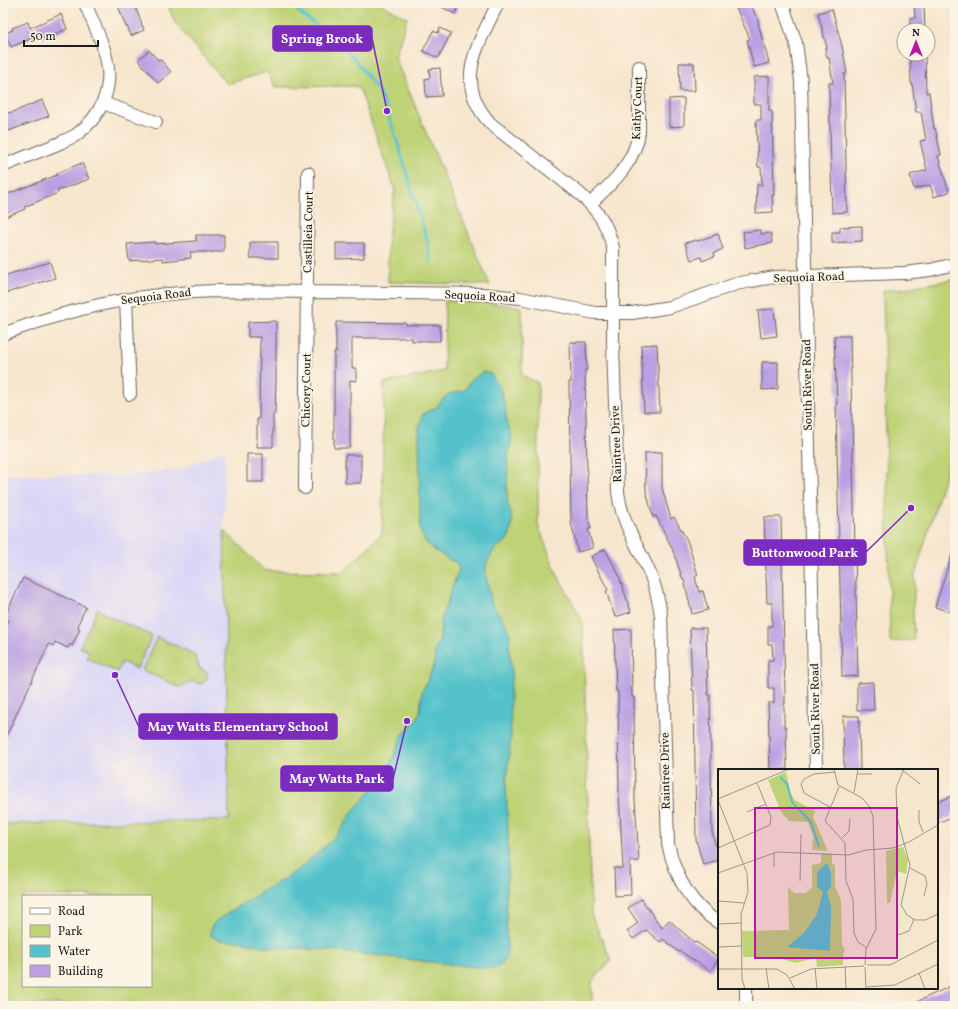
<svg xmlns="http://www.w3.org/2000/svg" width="958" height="1009" font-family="Vollkorn,serif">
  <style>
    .built { fill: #dad6f7 }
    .green { fill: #bed276; stroke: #6d7749; fill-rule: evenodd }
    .water { fill: #55c2cb; stroke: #386f74 }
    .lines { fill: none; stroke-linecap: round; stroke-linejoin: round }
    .stream { stroke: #55c2cb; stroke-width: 3 }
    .building { fill: #baa0e2 }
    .minor-casing { stroke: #69635a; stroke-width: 14 }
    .minor { stroke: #fff; stroke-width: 12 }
    .labels { text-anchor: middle; stroke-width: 4; stroke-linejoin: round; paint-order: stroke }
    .street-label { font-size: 12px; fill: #1c1c1c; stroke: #fcf5e5 }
    .inset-river { fill: none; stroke: #55c2cb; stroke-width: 2 }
    .inset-road { fill: none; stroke: #9f9587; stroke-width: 1 }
    .view { fill: #b5179e; fill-opacity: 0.15; stroke: #b5179e; stroke-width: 2 }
    .inset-edge { fill: none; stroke: #1c1c1c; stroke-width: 2 }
    .leader { fill: none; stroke: #7b2cbf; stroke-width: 1.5 }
    .callout-dot { fill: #7b2cbf; stroke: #fcf5e5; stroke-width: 1.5 }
    .callout { fill: #7b2cbf; stroke: #7b2cbf; stroke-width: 1.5 }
    .callout-label { font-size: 13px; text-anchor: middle; font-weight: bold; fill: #fff }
  </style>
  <rect width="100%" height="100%" fill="#fcf5e5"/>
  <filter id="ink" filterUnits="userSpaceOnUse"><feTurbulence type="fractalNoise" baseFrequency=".025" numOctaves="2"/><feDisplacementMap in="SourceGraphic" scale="8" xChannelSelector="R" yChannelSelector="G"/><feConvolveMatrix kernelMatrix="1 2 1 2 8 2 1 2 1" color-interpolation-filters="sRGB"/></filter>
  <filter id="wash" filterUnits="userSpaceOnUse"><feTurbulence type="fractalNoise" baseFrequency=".012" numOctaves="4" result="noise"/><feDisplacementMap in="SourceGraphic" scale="16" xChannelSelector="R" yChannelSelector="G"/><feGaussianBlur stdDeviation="0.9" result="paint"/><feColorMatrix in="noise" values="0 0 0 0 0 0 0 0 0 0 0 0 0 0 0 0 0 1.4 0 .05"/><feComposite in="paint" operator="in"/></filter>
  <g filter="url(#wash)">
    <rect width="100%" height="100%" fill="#f7e6ce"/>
    <!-- built -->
    <path class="built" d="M225 449 224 530 229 820 3 824V475H130L182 469Z"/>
    <!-- green -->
    <path class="green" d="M167 3H379L407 18 395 58 490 285 388 282V235L395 190 360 90 355 86 275 87 267 72 227 84 175 23Z
      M955 279V442L915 575 913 614 914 640 890 642 883 290 905 288Z
      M445 301 478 302 522 307V375L538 383V525L556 572 583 622 591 914 611 960 592 982V1006H146L140 1004 3 1005V824L229 820 224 530 265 571 344 572 382 533 384 383 444 371ZM23 896H151V986H23Z
      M98 608 106 615 152 636 137 669 122 662 117 672 87 658 90 652 80 647Z
      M157 637 194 654 200 669C207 670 209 675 206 681L200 684 193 681 179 687 142 670Z"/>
    <!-- water -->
    <path class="water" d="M482 372 490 373 499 385 505 406 507 423 512 436 508 457 507 492 508 504 511 513 512 524 510 534 507 540 494 550 486 565V576L492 604 508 627 510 634 509 648 512 670 510 689 511 736 506 785 508 831V872L506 889 507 954C503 969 497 968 483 968L329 950 267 947 240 941 219 940 211 936C209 925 215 922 223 916L298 870 330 842 341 830 353 811 369 793 382 770 389 765 393 759 401 737 418 717 420 712 422 692 434 666 435 650 440 638 441 620 459 568 455 561H451C436 550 426 549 420 530L419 428 423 414 435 408 448 394 463 391 467 387 471 380Z"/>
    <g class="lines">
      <!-- stream -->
      <path class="stream" d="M293 3 298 11 306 18 330 34 357 62 379 92 387 111 398 144 427 240 431 262"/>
    </g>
    <g id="blocks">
      <!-- building -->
      <path class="building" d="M117 3H134L144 30 131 36 127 26 126 27Z
        M434 3H460L455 14Z
        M734 3H750L759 23H758L769 63 754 67 747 40 750 39Z
        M914 3H924L925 30H910V18H915Z
        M832 9 842 46 847 73 844 74 847 212 832 213 829 83H833L829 58H827L825 48H827L818 13Z
        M61 14 67 29 44 39 42 34 11 47 5 33 13 30 12 28 28 22 30 28Z
        M440 28 451 33 438 58 423 51 433 31 438 33Z
        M149 50 158 60 160 59 171 72 158 83 138 60Z
        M925 54 926 93 929 92 934 129 935 128 941 155 938 156 949 192 934 197 930 185 914 189 910 175 927 170 920 141 926 140 921 112H916L912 83H911L910 55Z
        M679 63H694L695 91H680Z
        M440 68 442 96 426 97 425 79 430 78 429 69Z
        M769 76V111H772L774 195H772L773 212 756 213 757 185H762L761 167H758L756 120H761V104H754V77Z
        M684 98V126L669 127V99Z
        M42 100 49 116 3 133V115L10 112 11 113Z
        M82 163 89 179 57 191 58 193 24 207 25 209 3 218V204L8 202 5 195 57 175V173Z
        M862 226V241L832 243V232H840V227Z
        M761 230V234L771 233 772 243 745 248 743 232Z
        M718 234 723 249 714 253 715 256 702 261 701 257 691 260 685 243 696 240 697 241Z
        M196 235H224V252H190L191 258 163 261V258L129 261 127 244 155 242V244L196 241Z
        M250 242H278V258H250Z
        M336 243H364V258L336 259Z
        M50 262 55 278 3 294V276Z
        M774 309 777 336 761 338 758 310Z
        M276 321V380L275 414H273V447H257V419H259L260 337H248V322Z
        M336 322 406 323V325H440V341H412V338H352V368H356V381L350 380V448H334V352H336Z
        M834 336H850L858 676 842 677 836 404H837Z
        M570 342H586L587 370H585L588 518 591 529H588L593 548 578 552 571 523 569 382H571Z
        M657 344 660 412H644L641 345Z
        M762 362H778V389L762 390Z
        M662 452V488L671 519 674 517 687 540 698 575 695 577 699 592 703 591 708 610 692 614 684 580H683L672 548 656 516 653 517 646 491 645 453Z
        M247 454H263V482H247Z
        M345 455H361V483H345Z
        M764 517H781L785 694V704H784V727H786L787 770H770L768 703H774V688H768V660H773L772 644H768V626H772V603H767Z
        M605 549 618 573 631 612 615 617 606 591 608 590 591 557Z
        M953 551H955V595L950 612 935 607Z
        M23 578 86 607 78 624H79L78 628 80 629 72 646 70 644 68 648 55 642 53 646 49 644 3 743V630L8 620 4 618Z
        M690 628H706L708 695H710L712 832 719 858V860L703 864 696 840 694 690H692Z
        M631 629 632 697H634L635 799 639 861H630L631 895 615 896 614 868H623L619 793 618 691H616L614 630Z
        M873 682 874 710H857V683Z
        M843 716H859L860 770H844Z
        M955 795V812L951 813 952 817 937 823V802Z
        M641 899 662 928 669 920 695 943 696 942 719 958 710 971 680 951 679 952 663 939 660 942 646 930 633 939 627 931 638 923 628 908Z
        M955 984V1004L950 1006H908Z"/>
    </g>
  </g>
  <g filter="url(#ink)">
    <use href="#blocks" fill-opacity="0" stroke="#69635a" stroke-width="1"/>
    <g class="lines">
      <!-- minor casing -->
      <g class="minor-casing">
        <path id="minor" d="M498 3C478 46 452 82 491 124L580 194C598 211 607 223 613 248V346L618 492C622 525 639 547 651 576 656 589 659 602 661 615L668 844C675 876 690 905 719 923
          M782 3 796 43 801 81 816 770
          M103 103 156 122
          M3 166C22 158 41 151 60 143 65 140 71 138 76 135 101 117 114 88 106 57 102 39 92 21 85 3
          M590 204C612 183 635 163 639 132V67
          M126 299 130 394
          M3 334C75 307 139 293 216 291L483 294 520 298 595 313H632L670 307 736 284 751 281 775 277 904 273 930 270 955 264
          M305 488 308 173
          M746 1006V988"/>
      </g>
      <!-- minor -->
      <use href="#minor" class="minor"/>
    </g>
  </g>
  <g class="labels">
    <!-- street labels -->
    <g class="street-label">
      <text transform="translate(637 108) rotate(-88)" y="4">Kathy Court</text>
      <text transform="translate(308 232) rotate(-89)" y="4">Castilleia Court</text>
      <text transform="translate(809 277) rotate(-2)" y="4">Sequoia Road</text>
      <text transform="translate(156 296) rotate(-7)" y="4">Sequoia Road</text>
      <text transform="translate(480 296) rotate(3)" y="4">Sequoia Road</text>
      <text transform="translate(807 385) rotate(-91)" y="4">South River Road</text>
      <text transform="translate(306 390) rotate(-89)" y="4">Chicory Court</text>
      <text transform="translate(616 444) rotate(-92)" y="4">Raintree Drive</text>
      <text transform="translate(815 709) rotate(-91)" y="4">South River Road</text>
      <text transform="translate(665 771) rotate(-91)" y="4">Raintree Drive</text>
    </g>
  </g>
  <!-- overview -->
  <g transform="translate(718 769)">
    <rect width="220" height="220" fill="#f7e6ce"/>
    <path d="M68 3 73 25 77 31 97 42 95 48 110 82 94 81 95 67 90 53 71 52 63 43 50 11ZM185 78 190 91 188 105 179 102 172 134H169L168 82ZM103 84 114 85V95L117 96V117L123 131 124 175 127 181 125 185V196L99 198 98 189 77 194 58 188H25L24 162 71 161 70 118 76 124H88L94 118V96L103 94Z" fill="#bed276"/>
    <path d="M109 94 113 104V118L109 123 113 138 112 182 69 178 86 164 99 145 105 123 99 118V103Z" fill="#55c2cb"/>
    <path class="inset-river" d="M62 8 69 15 74 33 93 53 101 78"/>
    <path class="inset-road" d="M116 0 120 16 144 29 151 37 155 47 158 160 148 180 147 196M183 0 202 15M186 0 178 19 179 48 192 96 183 136 189 146 197 151H207L220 145M140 5H154M121 18 107 52 127 74 128 112 135 130 136 164 140 173 149 179M136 24 140 0M0 30 71 0M0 31 29 104 30 123 23 145 24 210 27 220M112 38 86 24 83 15 86 10 96 5 117 3M201 41V53L205 63M29 43 48 35M124 69 131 62 132 49M0 79 52 56 53 48 39 14M56 84V98M192 99 207 107 209 115 206 127M0 104 59 83 130 86 148 81 175 79 191 73 220 56M82 112 83 65M0 132 26 134M0 155 23 154M180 166 191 162 196 150M0 178 23 177M149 196H172L220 171M127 197 128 220M147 198 148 220M48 199 51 220M97 199 99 220M0 200H59L69 206 77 220M201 204 207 220M72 209 93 200 146 197M148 218 177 216 220 195"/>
    <path class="view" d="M37 39H179V189H37Z"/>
    <rect width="220" height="220" class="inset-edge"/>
  </g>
  <!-- callouts -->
  <path class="leader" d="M387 111L372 38M911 508L866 552M115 675L139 727M407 721L393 779"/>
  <g class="callout-dot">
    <circle cx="387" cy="111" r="4"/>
    <circle cx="911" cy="508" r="4"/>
    <circle cx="115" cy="675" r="4"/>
    <circle cx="407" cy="721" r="4"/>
  </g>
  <g class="callout">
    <rect x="273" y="26" width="99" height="25" rx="4"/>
    <rect x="744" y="540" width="122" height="25" rx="4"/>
    <rect x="139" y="714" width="198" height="25" rx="4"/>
    <rect x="281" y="766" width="112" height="25" rx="4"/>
  </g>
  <g class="callout-label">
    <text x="322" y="43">Spring Brook</text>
    <text x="805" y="557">Buttonwood Park</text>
    <text x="238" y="731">May Watts Elementary School</text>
    <text x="337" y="783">May Watts Park</text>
  </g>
  <!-- margin -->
  <rect width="958" height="1009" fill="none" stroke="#fcf5e5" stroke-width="16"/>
  <!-- legend -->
  <rect x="22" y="895" width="130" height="92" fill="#fcf5e5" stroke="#a29e95"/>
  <rect x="30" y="908" width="20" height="6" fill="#ffffff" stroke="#a29e95"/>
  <text x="58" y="915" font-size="12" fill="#1c1c1c">Road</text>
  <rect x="30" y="925" width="20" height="12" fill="#bed276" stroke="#a29e95"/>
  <text x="58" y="935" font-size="12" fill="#1c1c1c">Park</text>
  <rect x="30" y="945" width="20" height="12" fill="#55c2cb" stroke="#a29e95"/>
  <text x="58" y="955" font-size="12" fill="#1c1c1c">Water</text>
  <rect x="30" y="965" width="20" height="12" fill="#baa0e2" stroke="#a29e95"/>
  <text x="58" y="975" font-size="12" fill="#1c1c1c">Building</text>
  <!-- north arrow -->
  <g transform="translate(916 42)"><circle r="19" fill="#fcf5e5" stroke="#a29e95"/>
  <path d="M0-3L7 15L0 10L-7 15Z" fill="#b5179e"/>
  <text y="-6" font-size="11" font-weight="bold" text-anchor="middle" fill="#1c1c1c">N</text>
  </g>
  <!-- scale -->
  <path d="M24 40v6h74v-6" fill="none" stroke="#1c1c1c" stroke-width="2"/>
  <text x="30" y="40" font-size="12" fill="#1c1c1c" stroke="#fcf5e5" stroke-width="3" paint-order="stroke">50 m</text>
</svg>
